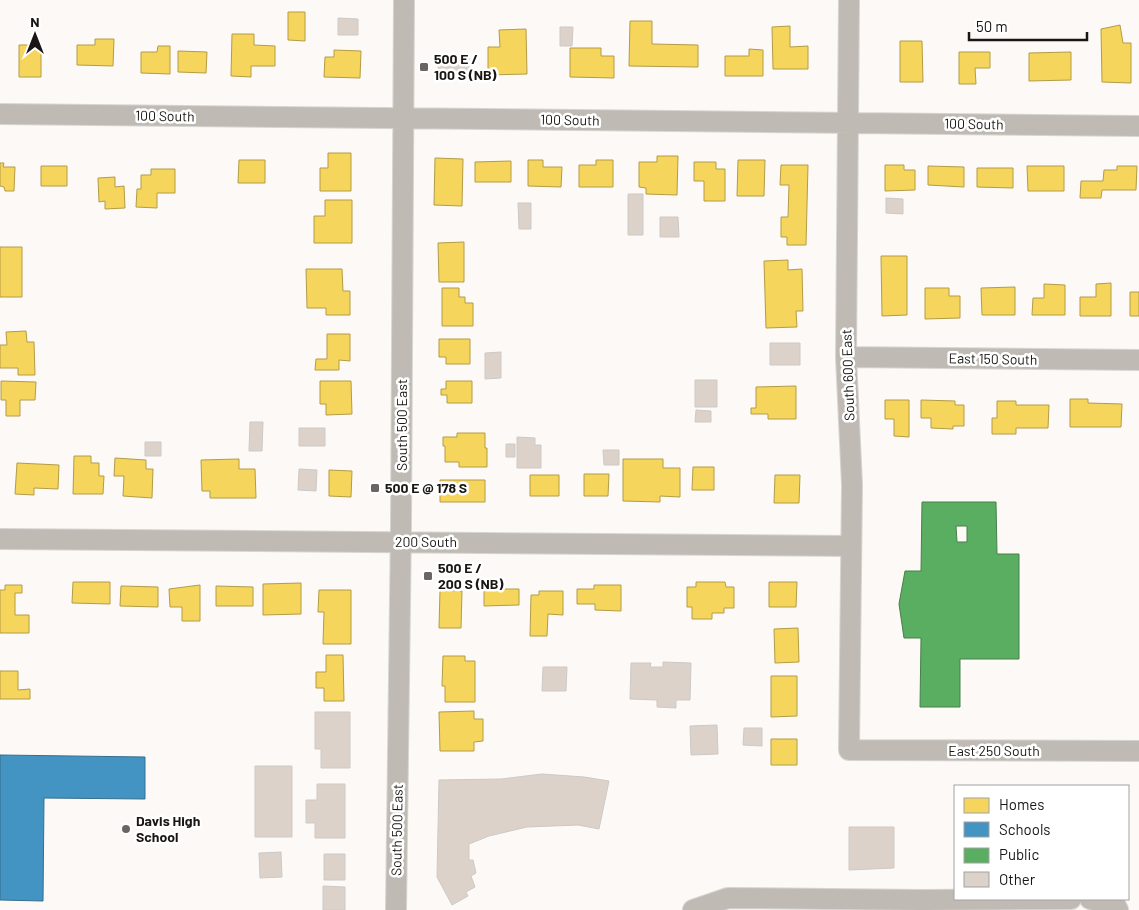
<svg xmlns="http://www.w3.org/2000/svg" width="1139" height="910" font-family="Barlow,sans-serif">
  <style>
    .homes { fill: #f6d55c; stroke: #b49c46 }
    .schools { fill: #4393c3; stroke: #366e8e }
    .public { fill: #5aae61; stroke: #46804a; fill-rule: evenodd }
    .building { fill: #dcd2c9; stroke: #ccc9c6 }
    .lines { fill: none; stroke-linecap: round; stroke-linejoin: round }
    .minor-casing { stroke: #d7d5d3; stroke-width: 22 }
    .minor { stroke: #c0bab4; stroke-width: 20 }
    .poi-dot { fill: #686562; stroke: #fff; stroke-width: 2 }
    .labels { text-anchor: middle; stroke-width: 5; stroke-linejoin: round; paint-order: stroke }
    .poi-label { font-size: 14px; font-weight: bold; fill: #191613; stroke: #fff; text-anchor: start }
    .street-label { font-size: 14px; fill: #191613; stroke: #fff }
  </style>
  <rect width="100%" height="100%" fill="#fcf9f6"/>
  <!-- homes -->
  <path class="homes" d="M288 12H305V41L288 40Z
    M630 21H652V44L698 45V67L629 66Z
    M1120 25 1123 43H1131V83L1102 82 1101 29Z
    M790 26V47L808 46V69H773L772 27Z
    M526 29 527 74 488 75V47H500L499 30Z
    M232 34H254V45L275 46V66H251V77L231 76Z
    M95 39H114L113 66 77 65V45H95Z
    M900 41H922L923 82H900Z
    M19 45H41V77H19Z
    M158 46H170V74L141 73V52H157Z
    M570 48H601V56H614V78L570 77Z
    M749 49 763 50V76H725V56H749Z
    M334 50 361 51 360 78 324 77 325 57H334Z
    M178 51 207 52 206 73 178 72Z
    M959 52H990V68H975L976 84H959Z
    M1071 52V80L1029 81V53Z
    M328 153H351V191H320V168H328Z
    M657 156H678L677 195 646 194V188L639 187V162H657Z
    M435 158 463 159 462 206 434 205Z
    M239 160H265V183H238Z
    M528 160H543V167H562L561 187 528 186Z
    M596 160H613V187H579V165H596Z
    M738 160H765L764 196H737Z
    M511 161V182H475V162Z
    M694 162H716V169H725V201H704V181H694Z
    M0 163H4L3 167H15L14 191H5L4 187 0 186Z
    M781 165H808L806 245H787V237H781V217H788L789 185H780Z
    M885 165H904V170H915V190L885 191Z
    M41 166H67V186H41Z
    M928 166 964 167V187L928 185Z
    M1027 166H1064V191H1028Z
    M1117 166H1137L1136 190H1102L1101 198H1080L1081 181H1103L1104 170H1117Z
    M977 168H1013V188L977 187Z
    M151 169H175V193H157V208L136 207 137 189H141V175H151Z
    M115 177V187L124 186 125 208 105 209V201L99 202 98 178Z
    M325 200H352V243H314V216H325Z
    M464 242V282H439L438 243Z
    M0 247H22V297H0Z
    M881 256H907V315L882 316Z
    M788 260V270L802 269 803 311H796L797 327 766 328 764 261Z
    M306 269H342L343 291H350V315H326V308H307Z
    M1111 283V316H1080V297H1096V284Z
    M1044 284 1065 285V315H1032L1033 298H1044Z
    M1015 287V315H982L981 288Z
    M442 288H459V297H465V303H473V326H442Z
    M925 288H949V296H960V318L925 319Z
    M1130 292H1139V316H1130Z
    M26 331 27 342H34L35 375H18V368H0V345H7L6 332Z
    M327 334H350V361L339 360V370H315L316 359H327Z
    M439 339H470V364H446V357H439Z
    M1 381 36 382 35 400H20V416H6V400H1Z
    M320 381H351L352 414 326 415V404H320Z
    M446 381H472V403H447V395H441V389H446Z
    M796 386V419H768V414H751V408H756V387Z
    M1070 399H1088V403L1122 404 1121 427H1070Z
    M885 400H909V437L894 436V419H885Z
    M921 400 955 401V405H964V426H953V429L931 428V418H921Z
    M997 401H1016V405H1049L1048 428H1016V434H992V418H997Z
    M457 433H485V448H487V467H459V462H445V446H443V437H457Z
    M74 456H91V463H99V476H104L103 494H73Z
    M115 458 146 460V469H153L152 498 123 496 124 476H114Z
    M239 459V469H255L256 498H210V491H202L201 460Z
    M623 459H663V468H680V497L660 496V502L623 501Z
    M17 463 59 465 58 489 34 488V495L15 494Z
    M693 467H714V490H692Z
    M329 470 352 471 351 497 329 496Z
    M584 474H609L608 496H584Z
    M530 475H559V496H530Z
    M775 475H800L799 503H774Z
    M440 480H485V502H440Z
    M73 582H110V604L72 603Z
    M696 582H725L726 587H734V608H724V613H712V619H692V607H687V587H696Z
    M769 582H797L796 607H769Z
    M301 583V614L263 615V584Z
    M504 584V589H519V605L484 606V585Z
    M5 585H22V593H15V615H29V633H0V590H5Z
    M200 585V621H182V607H170L169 589Z
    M594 585H621V611L595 610V604H577V589H594Z
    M121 586 158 587V607L120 606Z
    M216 586 253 587V606H216Z
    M319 590H351V644H323L324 612H318Z
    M440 590 462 591 461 628H439Z
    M539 591H563V615L548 614 547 636H530L531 595H539Z
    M798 628 799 662 775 663 774 629Z
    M326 655H343L344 701H324V688H316V672H326Z
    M443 656H465V661H475V702H445V686H442Z
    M0 671H18V690L30 689V699H0Z
    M771 676H797V716L771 717Z
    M474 711V719H483V741L474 742V751H440L439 712Z
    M771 739H797V765H771Z"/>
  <!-- schools -->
  <path class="schools" d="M0 755 145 757V799L44 798 43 901 0 900Z"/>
  <!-- public -->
  <path class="public" d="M922 502H996L997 554H1019V659H960V707H920L921 638H904L899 604 905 571H921ZM956 526H967V542H957Z"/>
  <!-- building -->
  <path class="building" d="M338 18 358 19V35H338Z
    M560 27H573L572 46H560Z
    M438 58H469V77H438Z
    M628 194H643V235H628Z
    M886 198 903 199V214L886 213Z
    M518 203H531V229H519Z
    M660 217H678L679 237H660Z
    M770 343H800V365H770Z
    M501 352V378L485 379V353Z
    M695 380H717V407H695Z
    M696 410 711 411V422H695Z
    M250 422H263L262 451H249Z
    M299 428H325V446H299Z
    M517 437 535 438V445H541V468H517Z
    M145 442H161V456H145Z
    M506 444H515V457H506Z
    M603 450H619V465H604Z
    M299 469 317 470 316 491 298 490Z
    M663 662 691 663 690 700H676V708L657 707V700L630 699 631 663H651L650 667H663Z
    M543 667H567L566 691H542Z
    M315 712H350V768H321V749H315Z
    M717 725 718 754 691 755 690 726Z
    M744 728H762V746L743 745Z
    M255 766H292V837H255Z
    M542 774 584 777 609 781 599 829 578 825 527 827 489 836 469 844V860H473L476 873 471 876 475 887 466 892 468 896 452 905 437 877 439 780 501 779Z
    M317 784H345V838H315V823H306V800H317Z
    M849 827H894V868L849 870Z
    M281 852 282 877 260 878 259 853Z
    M324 854H345V880H324Z
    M323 886 345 887V910H323Z"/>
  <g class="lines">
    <!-- minor casing -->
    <g class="minor-casing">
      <path id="minor" d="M849 0 846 357 852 485 849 750 1139 751
        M0 114 1139 126
        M846 357 1139 360
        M0 539 851 546
        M1090 899 1116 906 1118 910
        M396 910 401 524 404 0
        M693 910 728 898 922 900 1071 899"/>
    </g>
    <!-- minor -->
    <use href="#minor" class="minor"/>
  </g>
  <!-- markers -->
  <g class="poi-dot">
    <rect x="419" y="62" width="10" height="10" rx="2.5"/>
    <rect x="370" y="483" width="10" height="10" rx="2.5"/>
    <rect x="423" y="571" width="10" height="10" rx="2.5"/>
    <circle cx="126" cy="829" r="5"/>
  </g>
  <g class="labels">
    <!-- poi labels -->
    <g class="poi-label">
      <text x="434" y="64">500 E /<tspan x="434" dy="16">100 S (NB)</tspan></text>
      <text x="385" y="493">500 E @ 178 S</text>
      <text x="438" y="573">500 E /<tspan x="438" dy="16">200 S (NB)</tspan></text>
      <text x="136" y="826">Davis High<tspan x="136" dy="16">School</tspan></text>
    </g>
    <!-- street labels -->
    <g class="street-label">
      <text transform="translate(165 116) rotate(1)" y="5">100 South</text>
      <text transform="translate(570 120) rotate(1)" y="5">100 South</text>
      <text transform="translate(974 124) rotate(1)" y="5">100 South</text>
      <text transform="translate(993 359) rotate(1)" y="5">East 150 South</text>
      <text transform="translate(848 375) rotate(-92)" y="5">South 600 East</text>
      <text transform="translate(402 425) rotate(-90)" y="5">South 500 East</text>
      <text x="426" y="547">200 South</text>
      <text x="994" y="756">East 250 South</text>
      <text transform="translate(397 830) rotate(-89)" y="5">South 500 East</text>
    </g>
  </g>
  <!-- legend -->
  <rect x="954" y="785" width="175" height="115" fill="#ffffff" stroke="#a3a2a1"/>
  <rect x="964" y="798" width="25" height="15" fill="#f6d55c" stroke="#a3a2a1"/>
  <text x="999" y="810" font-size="15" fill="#191613">Homes</text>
  <rect x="964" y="822" width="25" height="15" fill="#4393c3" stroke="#a3a2a1"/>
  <text x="999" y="835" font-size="15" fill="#191613">Schools</text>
  <rect x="964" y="848" width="25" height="15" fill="#5aae61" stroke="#a3a2a1"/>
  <text x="999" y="860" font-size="15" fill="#191613">Public</text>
  <rect x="964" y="872" width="25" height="15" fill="#dcd2c9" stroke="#a3a2a1"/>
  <text x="999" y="885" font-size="15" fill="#191613">Other</text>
  <!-- north arrow -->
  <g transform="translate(35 35)" stroke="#ffffff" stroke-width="4" paint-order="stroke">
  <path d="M0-4L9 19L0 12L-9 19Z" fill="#191613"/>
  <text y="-8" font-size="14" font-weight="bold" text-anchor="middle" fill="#191613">N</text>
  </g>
  <!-- scale -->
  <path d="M969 32v8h118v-8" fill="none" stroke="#191613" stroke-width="2.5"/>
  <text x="976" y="32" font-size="15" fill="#191613" stroke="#ffffff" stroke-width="4" paint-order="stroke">50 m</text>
</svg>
